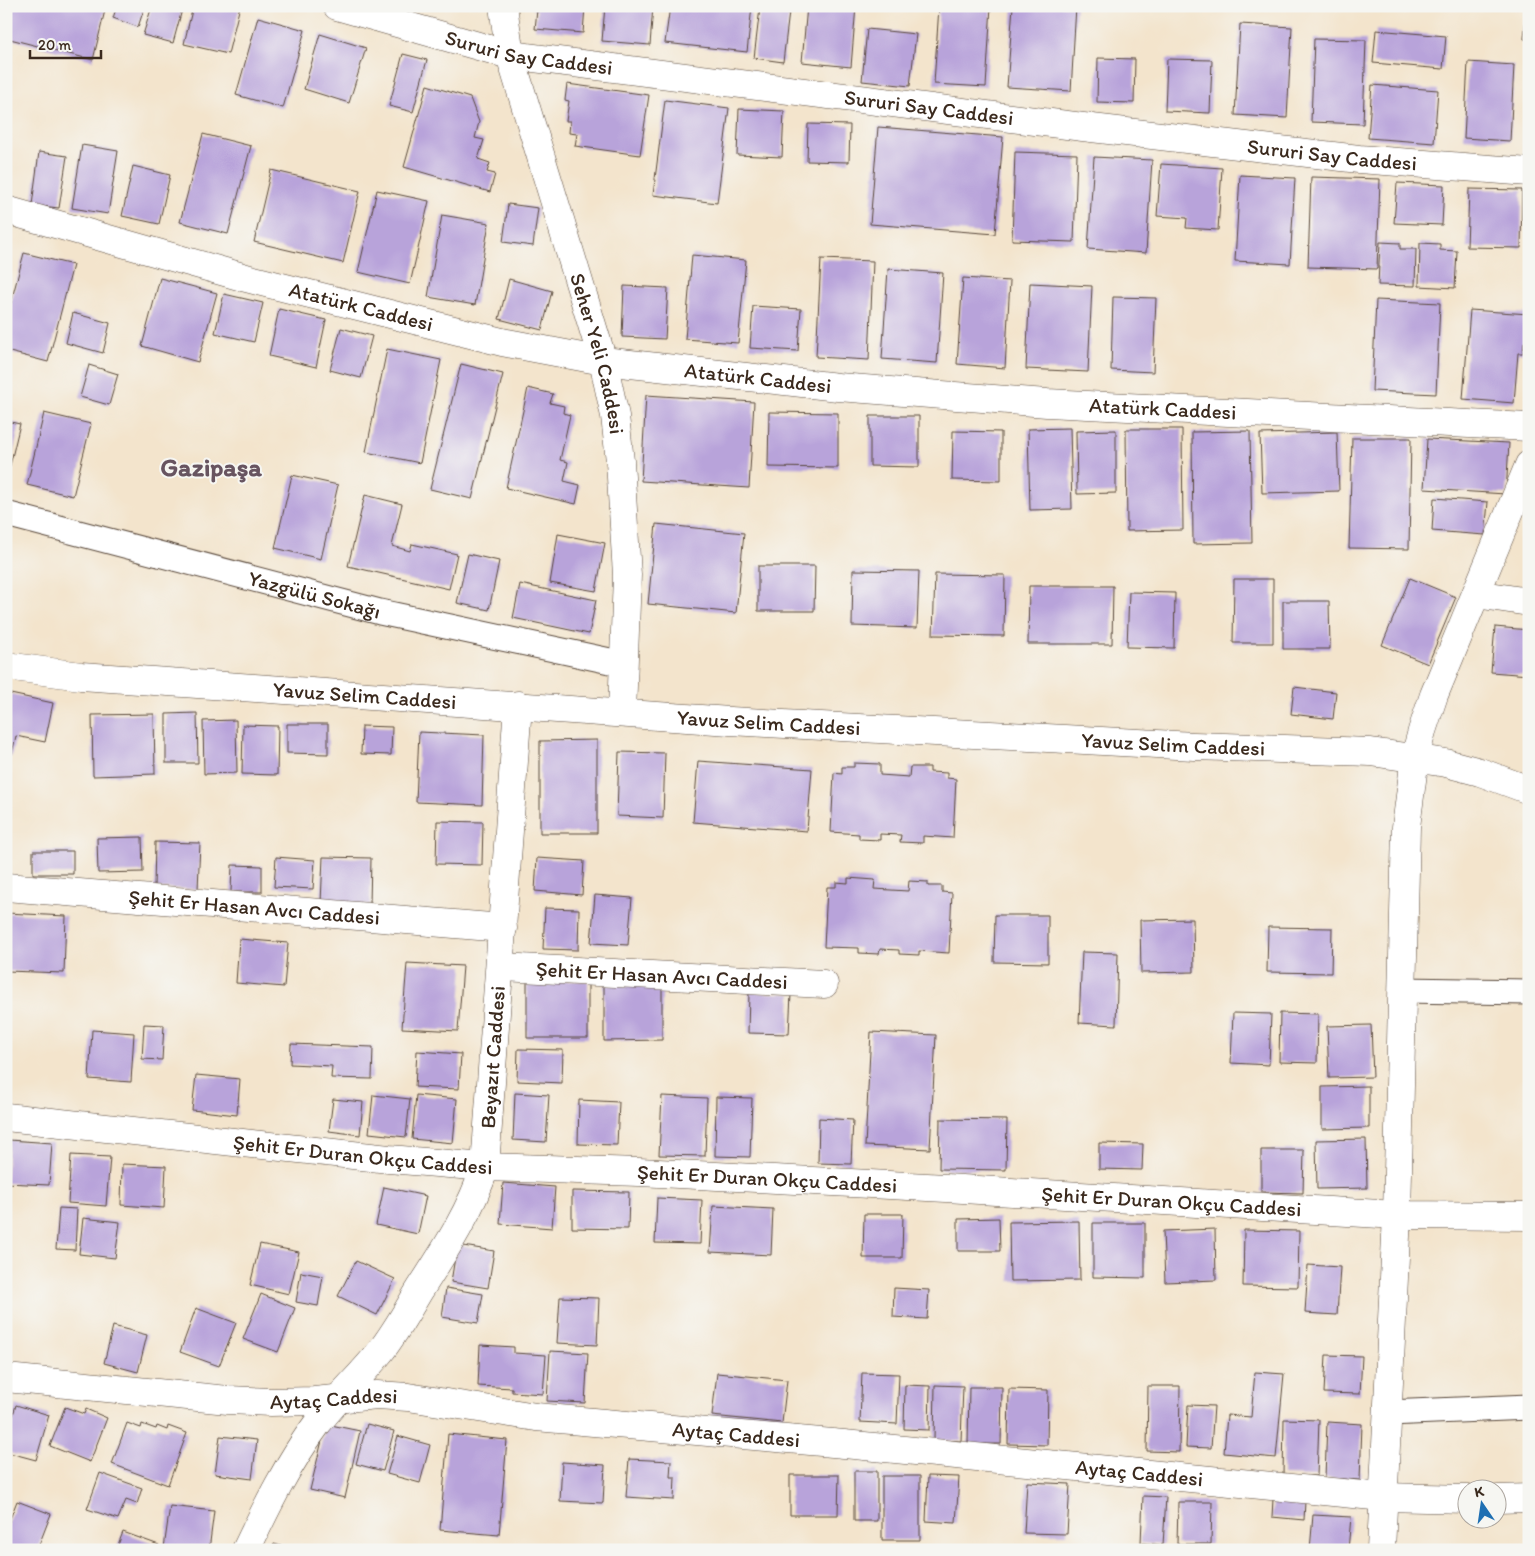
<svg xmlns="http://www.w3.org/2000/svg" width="1535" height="1556" font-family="Itim,sans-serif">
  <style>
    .building { fill: #b8a3da }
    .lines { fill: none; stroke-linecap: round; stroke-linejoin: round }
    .street-casing { stroke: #574638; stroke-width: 27 }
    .secondary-casing { stroke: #574638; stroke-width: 29 }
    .street { stroke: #fff; stroke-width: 25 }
    .secondary { stroke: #fff; stroke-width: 28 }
    .labels { text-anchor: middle; stroke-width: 4; stroke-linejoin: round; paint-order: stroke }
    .street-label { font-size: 21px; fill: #3b2a1e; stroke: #f6f6f2 }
    .district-label { font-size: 26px; font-weight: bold; fill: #675460; stroke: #f6f6f2 }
  </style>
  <rect width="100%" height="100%" fill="#f6f6f2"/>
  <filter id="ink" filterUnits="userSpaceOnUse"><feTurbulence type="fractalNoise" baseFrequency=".02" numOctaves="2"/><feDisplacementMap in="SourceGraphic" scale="10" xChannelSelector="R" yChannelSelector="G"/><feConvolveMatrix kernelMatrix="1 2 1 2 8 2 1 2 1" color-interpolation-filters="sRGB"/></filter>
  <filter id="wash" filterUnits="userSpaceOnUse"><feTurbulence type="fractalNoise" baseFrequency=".0096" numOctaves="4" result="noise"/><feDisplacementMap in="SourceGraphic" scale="20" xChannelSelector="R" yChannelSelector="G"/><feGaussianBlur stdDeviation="1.12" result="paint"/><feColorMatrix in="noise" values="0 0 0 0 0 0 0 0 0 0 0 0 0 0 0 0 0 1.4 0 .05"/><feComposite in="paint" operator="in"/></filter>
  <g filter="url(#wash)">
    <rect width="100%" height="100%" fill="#f3e4cc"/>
    <g id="blocks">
      <!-- building -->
      <path class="building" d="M6 6H106L93 60 6 38Z
        M117 6H145L138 27 113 18Z
        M152 6H183L173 43 143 35Z
        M193 6H240L228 54 184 44Z
        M534 6H585L583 33 535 29 537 10H533Z
        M605 6H653L650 45 602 41Z
        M670 6H752L747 52 665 43Z
        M807 6H856L851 67 802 62Z
        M939 6H991L986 87 934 84Z
        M1013 6H1076L1071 91 1007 87Z
        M760 8 789 12 783 62 754 58Z
        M1526 15 1529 16V40L1524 39Z
        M258 17 305 30 283 108 236 95Z
        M1240 24 1292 27 1287 118 1235 115Z
        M867 29 916 34 910 86 862 81Z
        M1376 30 1446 36 1443 69 1373 63Z
        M320 34 366 48 349 103 304 89Z
        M1314 39 1366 40 1363 124 1311 122Z
        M403 54 427 60 413 112 389 106Z
        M1098 58 1135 59 1134 103 1097 102Z
        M1167 59 1212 60 1210 113 1165 111Z
        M1468 62 1514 65 1510 141 1464 138Z
        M567 84 649 95 640 155 575 146 577 134 569 133 570 121H566L569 101 565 100Z
        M427 85 470 98 479 122 475 138 484 140 478 159 490 163 487 172 495 174 490 192 404 167Z
        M1372 85 1438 90 1434 143 1368 138Z
        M665 100 729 108 717 203 653 195Z
        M739 109 784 111 782 157 737 155Z
        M808 124 850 125 849 162 807 161Z
        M878 127 1003 137 995 234 870 224Z
        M203 134 251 146 228 234 180 222Z
        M82 145 118 151 108 214 72 208Z
        M39 152 67 156 59 208 32 205Z
        M1015 152 1077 154 1074 242 1012 240Z
        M1094 157 1152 160 1146 253 1088 249Z
        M1161 164 1222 168 1218 230 1186 228 1187 218 1157 216Z
        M133 166 170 175 159 224 122 216Z
        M271 170 360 191 343 263 254 242Z
        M1240 175 1295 178 1290 264 1235 261Z
        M1311 177 1380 179 1377 269 1308 267Z
        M1397 183 1444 185 1442 225 1394 223Z
        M1469 189 1522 190 1521 248 1467 247Z
        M377 190 429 201 410 284 358 272Z
        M508 204 538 208 533 246 503 242Z
        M442 215 489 223 475 305 428 297Z
        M1380 242 1400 243V249H1416L1415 286 1378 285Z
        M1420 243 1440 244V250L1457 251 1455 288 1419 286Z
        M24 253 73 265 48 362 6 351V321Z
        M692 255 746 260 738 343 685 339Z
        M821 259 873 261 869 360 816 357Z
        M888 269 943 273 937 363 882 359Z
        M160 278 217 293 198 362 142 346Z
        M963 278 1010 281 1005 368 957 364Z
        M509 279 552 291 542 330 499 319Z
        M1030 283 1092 286 1088 372 1026 369Z
        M624 286 668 288 665 339 622 337Z
        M224 294 263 303 254 342 215 333Z
        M1113 297 1156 298 1153 372 1111 370Z
        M1376 300 1440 303 1436 394 1372 391Z
        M753 306 801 309 798 351 750 348Z
        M279 309 326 320 316 367 269 356Z
        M1470 310 1529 314V342H1524L1523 353H1518L1514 403 1463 399Z
        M73 313 110 323 103 353 66 343Z
        M341 328 372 336 361 378 330 370Z
        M387 349 441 360 420 463 366 452Z
        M461 364 503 374 472 499 430 489Z
        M89 365 118 374 109 405 80 397Z
        M528 388 553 394 550 403 564 406 563 413 570 415 560 460 568 462 564 481 580 485 576 504 506 488Z
        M646 395 754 402 749 488 641 481Z
        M769 412 838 413V468L768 467Z
        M44 413 91 424 73 496 27 485Z
        M870 416H919V467L870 466Z
        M6 421 20 424 7 478H6Z
        M1070 428 1072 509 1030 510 1028 429Z
        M1126 429H1182L1183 530 1127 531Z
        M1116 430V493L1077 494 1076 431Z
        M953 431 1001 432V481L952 480Z
        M1250 431 1252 543 1193 544 1192 432Z
        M1337 432 1339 491 1262 493 1260 434Z
        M1352 438H1411L1409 549 1349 548Z
        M1427 439 1509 443 1506 494 1424 489Z
        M292 475 338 485 321 559 275 548Z
        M365 495 402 504 392 546 410 551 412 544 457 554 449 589 348 566Z
        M1434 498 1488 502 1485 535 1432 531Z
        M656 524 744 533 736 613 648 604Z
        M558 534 605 543 596 591 550 583Z
        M468 554 499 561 489 610 457 603Z
        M758 566H815L814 611H758Z
        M853 570 919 571 917 628 852 626Z
        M935 574 1005 575 1004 636 933 635Z
        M1410 578 1456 597 1428 664 1382 645Z
        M1234 579H1273V643H1233Z
        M520 584 596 600 589 634 513 618Z
        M1029 586H1113L1112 644H1028Z
        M1129 592 1175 593 1174 648 1127 647Z
        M1283 601H1329L1330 649H1283Z
        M1495 627 1529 630V675L1491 672Z
        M1294 687 1336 692 1333 719 1291 714Z
        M6 693 53 703 45 742 16 736 11 757 6 756Z
        M197 713 198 763H166V714Z
        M154 714 155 774 93 776 92 715Z
        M236 720 237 773 204 774 203 721Z
        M287 724H328V754L287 753Z
        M243 725 278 726 277 775 242 774Z
        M362 726 392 727 391 755 361 754Z
        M419 732 484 735 482 805 416 802Z
        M597 740V833H540V741Z
        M619 752 665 753 663 818 617 816Z
        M698 761 812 769 807 831 693 822Z
        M854 763 880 764V775L909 777 910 767H930V772L947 773V778L956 779 953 838 923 836V843L900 842 901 835 880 834V840L859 839V834L831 832 834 773 842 774V767H854Z
        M437 821 483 822 482 865 436 864Z
        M142 837 143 872 98 873 97 838Z
        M155 842 200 843 198 889 154 888Z
        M33 851H73V874H33Z
        M276 857 315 860 313 889 274 887Z
        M323 857 371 858 370 905 321 903Z
        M537 858 584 861 582 895 535 891Z
        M232 865 262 866V892H231Z
        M848 878 875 880 874 889 908 891 909 881 928 882V886H942V892L952 893 949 953 919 951V955L899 954V950L880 949 879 954 859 953V948L824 947 827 887H836V882L848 883Z
        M595 895 632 898 628 945 591 943Z
        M545 908 579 909 578 950 543 949Z
        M6 913 66 916 64 973 6 971Z
        M995 915H1048V963L994 962Z
        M1193 919 1194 972 1141 973 1140 920Z
        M1268 927 1332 928 1331 973 1267 972Z
        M239 939 288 943 284 987 236 983Z
        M1082 952 1118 953 1116 1025 1079 1023Z
        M407 963 463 966 458 1031 402 1028Z
        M527 981H588V1038H527Z
        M662 984V1040L604 1041V985Z
        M749 992 791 994 789 1034 748 1033Z
        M1233 1013 1271 1014 1269 1065 1231 1063Z
        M1280 1013 1318 1014 1317 1063 1279 1062Z
        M144 1024 164 1025 162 1060 142 1059Z
        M1371 1025 1373 1077 1329 1078 1327 1026Z
        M92 1030 134 1033 131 1082 89 1079Z
        M871 1032 936 1035 930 1149 865 1146Z
        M291 1044 373 1047 372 1079 331 1078 332 1066 290 1064Z
        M518 1049 563 1050 562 1083 517 1081Z
        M417 1051 461 1054 459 1089 415 1087Z
        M196 1075 240 1079 237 1115 192 1110Z
        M1369 1086V1128L1322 1129V1087Z
        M515 1093 549 1095 546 1142 513 1140Z
        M373 1095 410 1099 406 1137 369 1133Z
        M416 1095 457 1099 453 1143 412 1139Z
        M662 1096 707 1098 705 1156 659 1155Z
        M716 1097 752 1098 750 1157 715 1156Z
        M333 1099 363 1102 360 1135 329 1131Z
        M579 1100 619 1102 617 1145 578 1144Z
        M819 1118 853 1120 851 1164 818 1163Z
        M940 1119 1007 1120 1006 1170 939 1169Z
        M1366 1139 1367 1188 1317 1189 1316 1140Z
        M9 1140 52 1143 49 1185 6 1183Z
        M1099 1143 1143 1144 1142 1170 1099 1169Z
        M1261 1150H1304L1303 1193 1261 1192Z
        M71 1155 110 1157 106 1206 68 1203Z
        M122 1164 166 1166 164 1208 121 1205Z
        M503 1183 555 1187 552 1228 500 1224Z
        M384 1187 426 1196 418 1234 376 1225Z
        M572 1191 629 1192 628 1229 572 1228Z
        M657 1198 702 1200 700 1244 655 1243Z
        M713 1206 773 1209 771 1255 710 1252Z
        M59 1208 77 1209 75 1250 56 1249Z
        M864 1214H903L902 1258H863Z
        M83 1218 120 1222 115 1258 79 1254Z
        M999 1218 1000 1251H958V1219Z
        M1079 1221 1080 1280 1010 1281 1009 1222Z
        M1093 1223H1145V1278L1093 1277Z
        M1215 1229 1216 1280 1165 1282 1163 1231Z
        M1244 1230 1299 1231 1298 1287 1243 1286Z
        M260 1244 299 1252 289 1294 250 1285Z
        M457 1245 494 1251 488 1288 451 1282Z
        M356 1261 395 1279 377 1315 338 1296Z
        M1308 1265 1340 1267 1337 1315 1305 1313Z
        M301 1272 323 1276 318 1306 296 1302Z
        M446 1288 483 1294 478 1323 442 1317Z
        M894 1288 929 1290 927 1319 893 1317Z
        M261 1294 295 1308 278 1352 243 1339Z
        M560 1297 599 1298 597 1345 557 1343Z
        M196 1308 236 1323 219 1366 180 1352Z
        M113 1326 147 1335 138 1372 104 1363Z
        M480 1345 514 1347V1353L546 1355 543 1394 512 1392V1388L478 1386Z
        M550 1351 588 1353 585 1403 547 1401Z
        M1326 1355 1362 1356 1360 1394 1324 1393Z
        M1255 1372 1284 1374 1276 1458 1224 1453 1227 1415 1251 1417Z
        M717 1373 787 1380 782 1423 712 1416Z
        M862 1373 899 1374 897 1424 860 1422Z
        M905 1385 930 1386 929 1430 904 1429Z
        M935 1385 963 1386 961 1441 934 1440Z
        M1148 1386H1180L1179 1452 1147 1451Z
        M969 1387H1002L1001 1444H968Z
        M1009 1389 1048 1390 1047 1445 1008 1444Z
        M16 1405 49 1415 36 1460 6 1452V1438Z
        M1188 1405 1214 1406 1211 1448 1186 1447Z
        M65 1407 84 1414 86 1409 107 1418 90 1462 50 1446Z
        M1284 1419 1319 1420 1317 1476 1283 1475Z
        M1327 1422 1362 1424 1360 1480 1325 1478Z
        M127 1423 141 1428 142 1424 156 1429 157 1426 167 1430 168 1426 187 1433 168 1485 112 1464Z
        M326 1424 360 1431 345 1498 310 1490Z
        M367 1424 394 1431 383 1471 356 1464Z
        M448 1434 507 1440 499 1535 440 1530Z
        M220 1436 257 1440 252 1479 215 1474Z
        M398 1436 430 1445 420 1483 387 1474Z
        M629 1459 671 1461 670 1477H675L674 1500 626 1497Z
        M562 1462 605 1465 603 1503 560 1501Z
        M854 1471H877V1521H854Z
        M100 1473 142 1488 137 1504 126 1500 118 1519 87 1509Z
        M790 1475H839L838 1515H790Z
        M882 1476H920V1540H882Z
        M928 1476 959 1477 956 1523 926 1521Z
        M1027 1482 1070 1484 1067 1534 1024 1533Z
        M1143 1496 1166 1497 1163 1545 1141 1543Z
        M1273 1499 1305 1501 1304 1520 1272 1517Z
        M17 1501 51 1514 37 1550H6V1529Z
        M1178 1502H1212L1211 1544H1177Z
        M170 1506 214 1511 209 1550 164 1548Z
        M1313 1515 1351 1517 1348 1550H1310Z
        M123 1532 159 1545 158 1550H116Z
        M274 1544 292 1549V1550H272Z"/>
    </g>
  </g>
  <g filter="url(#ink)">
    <use href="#blocks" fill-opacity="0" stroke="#574638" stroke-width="1"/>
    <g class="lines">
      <!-- street casing -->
      <g class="street-casing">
        <g id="street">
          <path id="s1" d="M6 514 380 612 624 664"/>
          <path d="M1402 990 1529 992"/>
          <path d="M1388 1413 1529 1407"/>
        </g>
      </g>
      <!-- secondary casing -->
      <g class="secondary-casing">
        <g id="secondary">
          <path id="s2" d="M337 6 510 55 1083 127 1359 159 1529 172"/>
          <path id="s3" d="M503 6 510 55 603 361 615 416 620 461 627 575 622 713"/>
          <path id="s4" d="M6 210 246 278 502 342 603 361 838 387 1047 403 1529 427"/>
          <path d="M1476 594 1529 602"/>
          <path id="s5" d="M6 666 81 676 730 721 1194 746 1371 752 1446 763 1480 772 1529 790"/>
          <path id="s6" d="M6 887 503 928"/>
          <path id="s7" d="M500 967 824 984"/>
          <path id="s8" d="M6 1117 389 1159 485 1167 639 1172 946 1188 1397 1215 1529 1216"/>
          <path id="s9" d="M6 1378 228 1400 271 1402 314 1401 377 1395 408 1397 536 1417 844 1444 1383 1497 1468 1499"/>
          <path d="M1498 1499 1529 1498"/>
          <path id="s10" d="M246 1550C267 1506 288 1463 317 1424 337 1398 360 1377 380 1352 395 1333 407 1311 419 1291 444 1252 471 1211 485 1167L518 705"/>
          <path d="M1381 1550 1397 1215 1406 827 1415 757 1422 731 1434 695 1529 465"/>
        </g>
      </g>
      <!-- street -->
      <use href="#street" class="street"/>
      <!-- secondary -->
      <use href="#secondary" class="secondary"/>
    </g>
  </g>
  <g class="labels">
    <!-- street labels -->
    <g class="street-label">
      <text dy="7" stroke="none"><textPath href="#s2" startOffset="198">Sururi Say Caddesi</textPath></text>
      <text dy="7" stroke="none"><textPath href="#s2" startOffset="602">Sururi Say Caddesi</textPath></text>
      <text dy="7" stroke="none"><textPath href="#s2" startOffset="1008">Sururi Say Caddesi</textPath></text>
      <text dy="7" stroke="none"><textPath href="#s4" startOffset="368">Atatürk Caddesi</textPath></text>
      <text dy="7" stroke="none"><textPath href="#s3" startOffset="361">Seher Yeli Caddesi</textPath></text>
      <text dy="7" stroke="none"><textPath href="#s4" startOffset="772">Atatürk Caddesi</textPath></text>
      <text dy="7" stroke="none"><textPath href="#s4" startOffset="1178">Atatürk Caddesi</textPath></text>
      <text dy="7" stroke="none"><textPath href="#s1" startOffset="319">Yazgülü Sokağı</textPath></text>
      <text dy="7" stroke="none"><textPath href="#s5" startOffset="360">Yavuz Selim Caddesi</textPath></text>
      <text dy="7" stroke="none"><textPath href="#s5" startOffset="765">Yavuz Selim Caddesi</textPath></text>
      <text dy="7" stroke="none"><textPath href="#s5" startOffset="1170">Yavuz Selim Caddesi</textPath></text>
      <text dy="7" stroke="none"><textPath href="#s6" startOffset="249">Şehit Er Hasan Avcı Caddesi</textPath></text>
      <text dy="7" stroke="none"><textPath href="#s7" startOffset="162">Şehit Er Hasan Avcı Caddesi</textPath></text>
      <text dy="7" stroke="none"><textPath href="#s10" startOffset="564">Beyazıt Caddesi</textPath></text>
      <text dy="7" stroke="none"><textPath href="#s8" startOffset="359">Şehit Er Duran Okçu Caddesi</textPath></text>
      <text dy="7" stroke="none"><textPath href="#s8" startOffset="764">Şehit Er Duran Okçu Caddesi</textPath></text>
      <text dy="7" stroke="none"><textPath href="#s8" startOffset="1169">Şehit Er Duran Okçu Caddesi</textPath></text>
      <text dy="7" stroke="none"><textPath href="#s9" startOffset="329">Aytaç Caddesi</textPath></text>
      <text dy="7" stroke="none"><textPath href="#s9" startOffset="734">Aytaç Caddesi</textPath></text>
      <text dy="7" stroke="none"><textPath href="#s9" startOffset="1139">Aytaç Caddesi</textPath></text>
    </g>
    <!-- district labels -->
    <g class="district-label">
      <text x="211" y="476">Gazipaşa</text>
    </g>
  </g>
  <!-- margin -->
  <rect width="1535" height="1556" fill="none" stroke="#f6f6f2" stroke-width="25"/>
  <!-- north arrow -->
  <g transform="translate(1482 1504) rotate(347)"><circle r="24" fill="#f6f6f2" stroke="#aba49d"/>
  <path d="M0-4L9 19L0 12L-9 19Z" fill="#1f6fb2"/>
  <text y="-8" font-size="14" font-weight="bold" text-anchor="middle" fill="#3b2a1e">K</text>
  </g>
  <!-- scale -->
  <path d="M30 50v8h71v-8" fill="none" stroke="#3b2a1e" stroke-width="2.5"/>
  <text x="38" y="50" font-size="15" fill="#3b2a1e" stroke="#f6f6f2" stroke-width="4" paint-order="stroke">20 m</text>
</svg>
